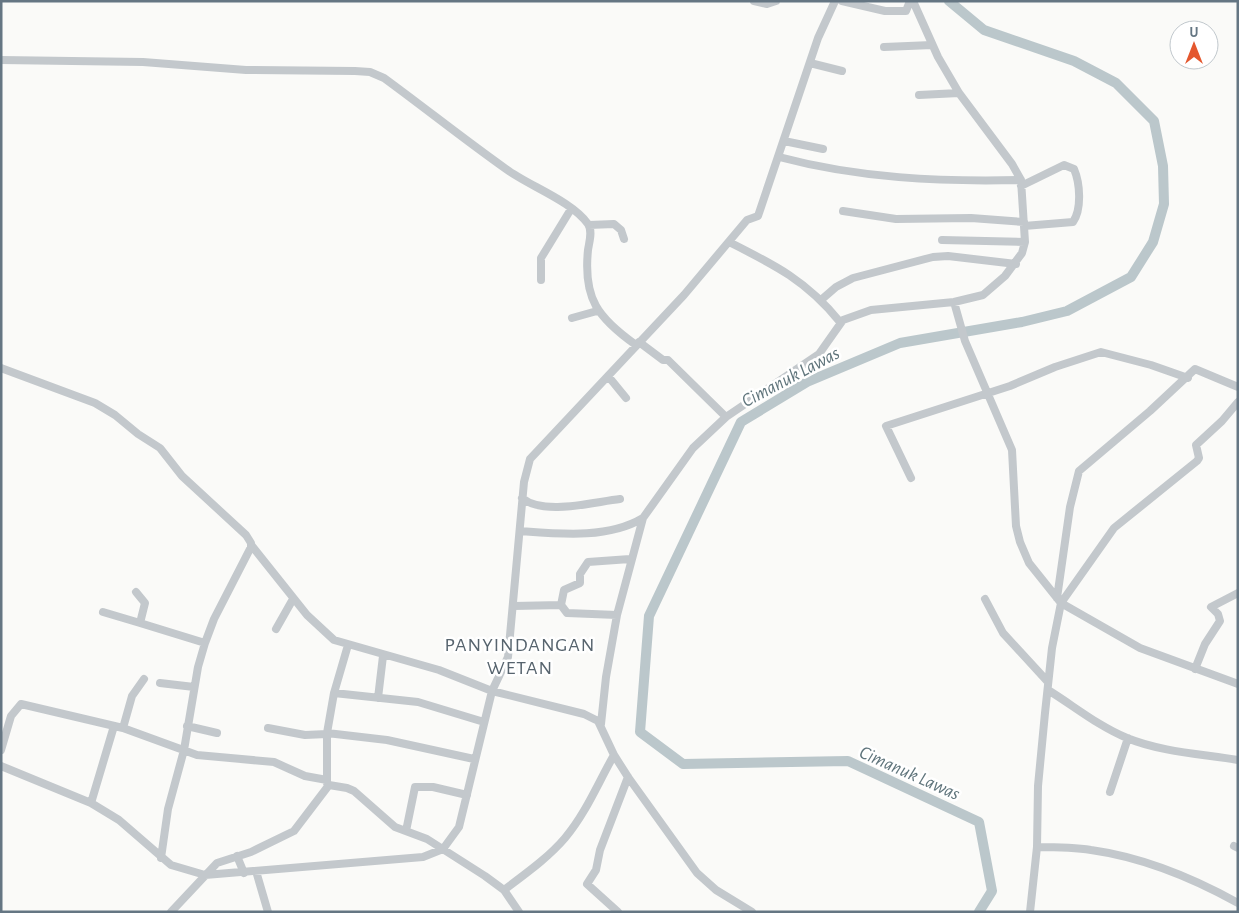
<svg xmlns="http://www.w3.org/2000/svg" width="1239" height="913" font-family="'Alegreya Sans',sans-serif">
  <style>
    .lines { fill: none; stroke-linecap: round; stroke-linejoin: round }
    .river { stroke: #bbc7cb; stroke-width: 10 }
    .minor { stroke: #c3c8cc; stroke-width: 8 }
    .labels { text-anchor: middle; stroke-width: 5; stroke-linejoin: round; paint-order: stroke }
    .water-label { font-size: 19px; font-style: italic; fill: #60757c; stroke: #fff }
    .quarter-label { font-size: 20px; letter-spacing: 1px; fill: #57646e; stroke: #fff }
  </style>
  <rect width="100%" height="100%" fill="#fafaf8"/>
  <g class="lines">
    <!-- river -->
    <path class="river" d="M949 1 984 30 1074 61 1116 83 1154 121 1163 166 1164 204 1153 242 1131 277 1067 311 1022 322 900 343 807 382 741 422 649 616 640 732 683 764 848 761 979 822 992 891 979 912"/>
    <!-- minor -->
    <path class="minor" d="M754 1 767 4 776 1
      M842 1 885 11H906L910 1
      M884 47 932 45
      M1 60 143 62 246 70 355 71 370 72 384 78C425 108 465 140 506 169 529 186 572 201 588 224 593 231 589 243 588 250 583 299 598 318 636 345
      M810 63 842 71
      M919 95 959 93
      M784 141 823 149
      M779 157C858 178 939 182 1021 180
      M1021 186 1064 165 1074 169C1080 183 1082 209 1073 222L1024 226
      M843 211 896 219 971 218 1024 222
      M589 225 614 224 621 230 624 239
      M942 240 1025 242
      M729 242C775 265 807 281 840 322
      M541 280V258L571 209
      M821 300 836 287 853 278 933 257 948 256 1016 264
      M954 302 965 341 1012 450 1016 526 1020 542 1029 563 1061 603 1052 648 1045 713 1038 786 1037 847 1030 912
      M572 318 597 311
      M639 342 663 360H668L726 417
      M1 368 95 403 115 415 138 434 160 448 182 476 246 535 251 543V547L214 619 205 643 198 667 184 750 168 809 161 858
      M608 376 626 398
      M1238 402 1222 421 1196 445 1199 458 1197 461 1114 528 1061 603 1140 648 1238 684
      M911 478 886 426 1010 386 1055 367 1101 352 1151 365 1188 378
      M522 498C544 516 593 502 620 499
      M520 531C560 534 608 539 643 518
      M252 546 307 615 334 640 439 670 492 691 584 714 598 721 614 755 628 777 697 873 716 890 752 912
      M136 592 145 603 140 623 205 643
      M1057 598 1070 507 1079 471 1150 411 1195 369 1238 387
      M985 599 1003 633 1048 682
      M561 605 567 613 617 615
      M514 606 561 605 564 590 580 583V574L588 562 630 559
      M103 612 140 623
      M276 629 293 599
      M1195 669 1205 644 1220 621 1218 614 1211 607 1238 593
      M160 683 194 687
      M1048 690C1074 706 1098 726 1127 738 1161 752 1202 754 1238 760
      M334 693 418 702 484 722
      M378 698 383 656
      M601 724 606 677 617 615 643 518 693 448 726 417 819 354 843 320 871 310 954 302 983 295 1005 276 1022 253 1025 242 1021 180 1012 164 959 93 938 57 913 1
      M187 726 217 733
      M123 728 132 696 144 679
      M268 728 305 735 327 734
      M327 733 387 740 474 759
      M1 750 11 716 21 704 123 728 197 755 274 762 305 776 327 780
      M1 766 91 803 119 820 171 865 205 875 423 857 443 849 459 827 492 691 508 657 524 482 530 459 684 295 747 220 758 216 818 38 835 1
      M327 783V733L334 693 348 645
      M1110 792 1128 738
      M91 803 114 726
      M406 831 415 787H433L467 795
      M1234 846 1238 848
      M1037 847C1055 847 1073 847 1091 850 1141 857 1193 878 1238 903
      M237 856 244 873
      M256 871 268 912
      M504 890C525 874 548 858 565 838 586 813 598 783 614 755
      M171 912 217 863 251 852 294 831 329 785 347 788 354 791 395 827 427 839 485 876 504 890 519 912
      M618 912 587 884 596 870 600 850 628 777"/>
  </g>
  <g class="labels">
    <!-- water labels -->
    <g class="water-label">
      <text transform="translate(790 376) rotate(-28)" y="7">Cimanuk Lawas</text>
      <text transform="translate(910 772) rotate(24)" y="7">Cimanuk Lawas</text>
    </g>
    <!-- quarter labels -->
    <g class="quarter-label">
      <text x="520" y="651">PANYINDANGAN<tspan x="520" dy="23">WETAN</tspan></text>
    </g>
  </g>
  <!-- border -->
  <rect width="1239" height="913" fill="none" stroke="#657683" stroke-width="5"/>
  <!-- north arrow -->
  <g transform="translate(1194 45)"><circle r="24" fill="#ffffff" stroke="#c1c8cd"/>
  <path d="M0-4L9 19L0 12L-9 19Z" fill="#e4572e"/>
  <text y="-8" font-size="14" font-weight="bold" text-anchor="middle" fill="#657683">U</text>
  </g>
</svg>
